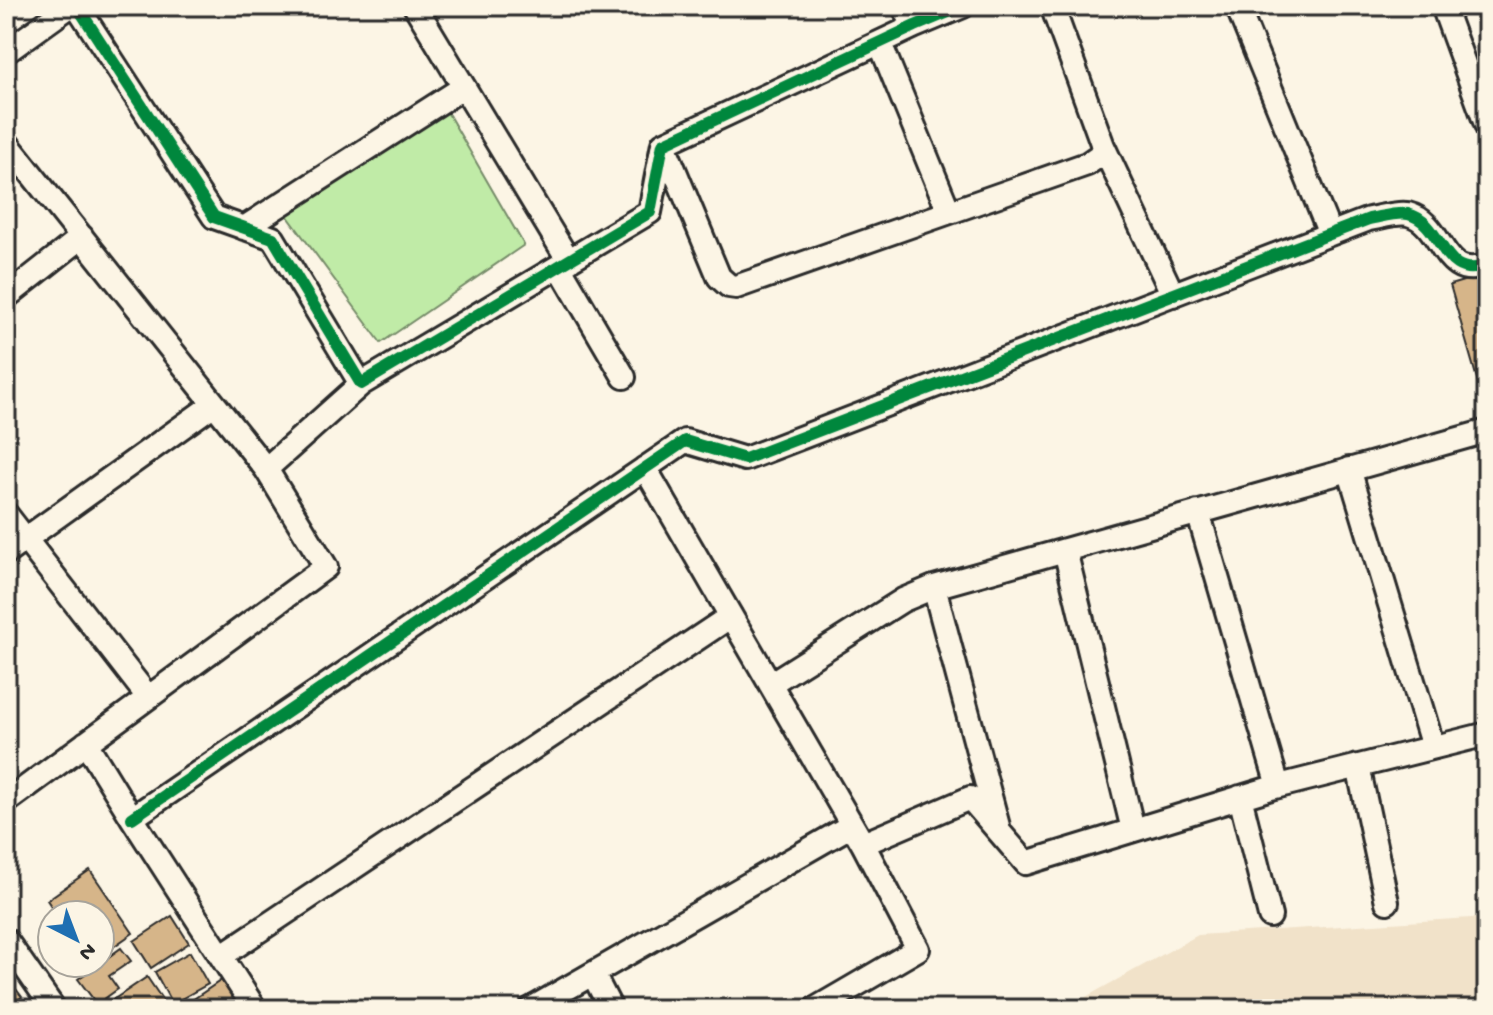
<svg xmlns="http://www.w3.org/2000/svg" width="1493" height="1015" font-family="'Gochi Hand',sans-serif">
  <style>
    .built { fill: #f1e2c9 }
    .green { fill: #c0eba7; stroke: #768b69; stroke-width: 2 }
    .building { fill: #d6b589; stroke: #2b2b2b; stroke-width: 2 }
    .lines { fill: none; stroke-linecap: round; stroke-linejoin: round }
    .minor-casing { stroke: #2b2b2b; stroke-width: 28 }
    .minor { stroke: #fcf5e5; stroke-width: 22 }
    .cycleway-casing { stroke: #fcf5e5; stroke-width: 17 }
    .cycleway { stroke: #00873e; stroke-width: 12 }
  </style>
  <rect width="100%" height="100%" fill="#fcf5e5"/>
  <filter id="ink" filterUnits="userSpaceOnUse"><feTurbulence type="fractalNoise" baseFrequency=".0125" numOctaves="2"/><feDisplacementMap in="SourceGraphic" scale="16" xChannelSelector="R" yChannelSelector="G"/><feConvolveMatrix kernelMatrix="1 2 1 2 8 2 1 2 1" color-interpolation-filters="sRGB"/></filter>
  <g filter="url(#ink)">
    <!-- built -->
    <path class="built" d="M1487 917V1009H1064L1198 935Z"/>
    <!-- green -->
    <path class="green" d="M442 103 524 245 381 343 281 207Z"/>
    <!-- building -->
    <path class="building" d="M1487 274V407H1485L1450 285Z
      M90 870 133 933 100 956V915H57L47 900Z
      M172 916 189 943 151 968 134 941Z
      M121 948 131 961 109 976 118 989 97 1004 78 979Z
      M190 952 208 984 172 1004 155 972Z
      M147 977 168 1008 115 1009 110 1002Z
      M223 979 240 1005 235 1009H179Z
      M13 985 22 997 13 1003 17 1009H6V990Z"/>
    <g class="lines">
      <!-- minor casing -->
      <g class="minor-casing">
        <path id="minor" d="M77 6 214 217 273 238 361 384 650 212 663 144 915 26 963 6
          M415 6 569 261
          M903 6 915 26
          M1237 6 1330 234
          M1443 6 1487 127
          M880 43 949 212
          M6 52 70 6
          M6 142 266 469
          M664 145 719 277 729 286 736 287 1087 164 1100 155 1103 146 1052 6
          M1103 146 1173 295
          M244 228 464 87
          M559 266 624 377
          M6 297 82 237
          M645 468 863 844 918 949 815 1009
          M1349 469 1433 747
          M1198 512 1278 786
          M6 514 148 697
          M1065 550 1133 830
          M6 553 214 404
          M934 587 998 826
          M770 684 903 600 934 587 1487 431
          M86 743 132 818 255 1009
          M1358 766 1387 902
          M1240 797 1270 916
          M6 802 326 567 266 469 361 384
          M132 818 685 441 745 459 1369 219C1381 217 1397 212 1408 214 1445 223 1440 283 1487 265
          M863 844 970 798 1026 863 1271 788 1487 734
          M6 940 54 1009
          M221 956 731 616
          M593 974 611 1009
          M531 1009 852 825"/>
      </g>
      <!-- minor -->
      <use href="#minor" class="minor"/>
      <!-- cycleway casing -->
      <g class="cycleway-casing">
        <path id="cycleway" d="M77 6 214 217 273 238 361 384 650 212 663 144 915 26 963 6
          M132 818 685 441 745 459 1369 219C1381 217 1397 212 1408 214 1445 223 1440 283 1487 265"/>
      </g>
      <!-- cycleway -->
      <use href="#cycleway" class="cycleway"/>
    </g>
  </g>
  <!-- margin -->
  <rect width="1493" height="1015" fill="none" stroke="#fcf5e5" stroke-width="32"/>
  <rect x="16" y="16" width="1461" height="983" fill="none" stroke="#2b2b2b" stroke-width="3" filter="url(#ink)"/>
  <!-- north arrow -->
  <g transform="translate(76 939) rotate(138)"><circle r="38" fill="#fcf5e5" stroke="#a8a49b" stroke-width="2"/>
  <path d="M0-6L14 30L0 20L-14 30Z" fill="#1f6fb2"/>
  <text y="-12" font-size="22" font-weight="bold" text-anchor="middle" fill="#2b2b2b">N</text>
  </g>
</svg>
